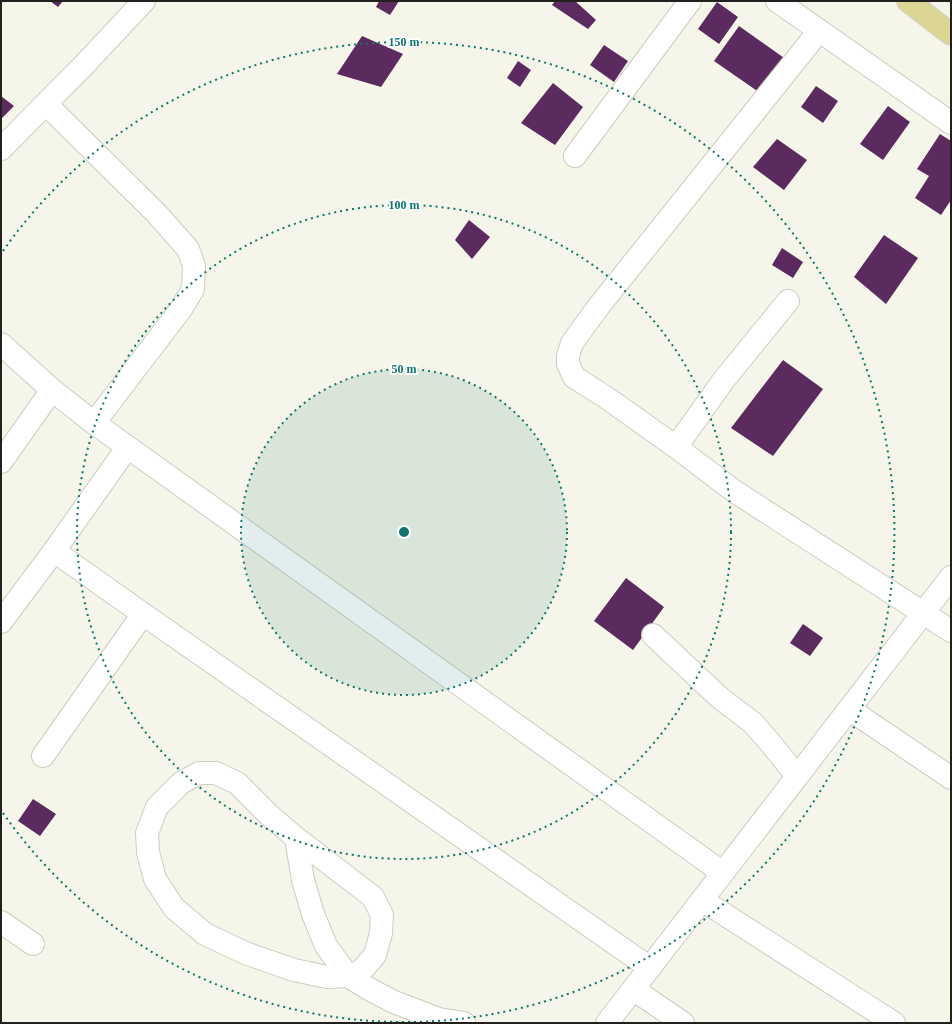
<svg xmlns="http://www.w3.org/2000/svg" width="952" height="1024" font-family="'Times New Roman',serif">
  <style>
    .building { fill: #5b2b60 }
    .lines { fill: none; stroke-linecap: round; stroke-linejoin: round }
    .minor-casing { stroke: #cdccc1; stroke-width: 24 }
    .major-casing { stroke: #d3d2d2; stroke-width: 24 }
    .minor { stroke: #fff; stroke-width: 22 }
    .major { stroke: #dcd694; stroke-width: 22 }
    .ring { fill: none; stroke: #0f766e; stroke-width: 2; stroke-dasharray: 2 4 }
    .centre { fill: #0f766e; stroke: #fff; stroke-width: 2 }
    .ring-label { font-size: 12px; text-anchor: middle; font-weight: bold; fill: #0f766e; stroke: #fff; stroke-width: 4; stroke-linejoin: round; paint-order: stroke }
  </style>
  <rect width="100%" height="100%" fill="#f5f5e9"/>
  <!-- building -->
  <path class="building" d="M50 1H63L58 7Z
    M379 1H399L390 15 376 7Z
    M555 1H575L596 20 588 29 552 5Z
    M717 2 738 17 719 44 698 29Z
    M739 26 787 60 763 95 714 61Z
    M362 36 403 54 381 87 337 74Z
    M604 45 628 61 614 82 590 65Z
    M518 61 531 70 520 87 507 78Z
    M553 83 583 107 555 145 521 123Z
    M816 86 838 101 823 123 801 107Z
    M1 96 14 106 1 119Z
    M888 106 910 122 883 160 860 144Z
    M940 134 951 141V200L941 215 915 198 929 176 917 169Z
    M777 139 807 160 784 190 753 167Z
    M469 220 490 237 472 259 455 240Z
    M884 235 918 258 886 304 854 277Z
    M782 248 803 262 793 278 772 265Z
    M783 360 823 389 773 456 731 428Z
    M626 578 664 607 633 650 594 621Z
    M803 624 823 638 810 656 790 643Z
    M33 799 56 814 40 836 18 821Z"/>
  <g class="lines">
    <!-- minor casing -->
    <g class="minor-casing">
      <path id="minor" d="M777 1 951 123
        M46 104 156 213 188 249 194 266 193 289 181 309 94 423
        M1 149 84 65 144 1
        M575 156 690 1
        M788 301 723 381 676 447 734 491 951 631
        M1 344 52 390 94 423 723 873
        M676 447 607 398 574 377 568 364V356L572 343 599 306 819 31
        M1 462 52 390
        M54 551 143 614 650 968
        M1 622 54 551 127 448
        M653 635 720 698 753 723 772 745 797 776
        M849 709 951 778
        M43 756 143 614
        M199 773H216L237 783 268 814 296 838 373 897 382 915 381 933 375 955 361 971 348 976 327 977 294 970 245 953 205 934 174 908 155 879 148 852 147 833 157 807 181 783Z
        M296 838 303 880 313 914 326 946 348 976 369 989 394 1002 415 1010 439 1019 464 1023
        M702 900 894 1023
        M1 922 33 944
        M633 989 683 1023
        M607 1023 951 577"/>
    </g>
    <!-- major casing -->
    <g class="major-casing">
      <path id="major" d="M908 1 951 34"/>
    </g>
    <!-- minor -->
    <use href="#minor" class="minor"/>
    <!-- major -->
    <use href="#major" class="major"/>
  </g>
  <!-- distance rings -->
  <circle cx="404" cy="532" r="163" fill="#0f766e" fill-opacity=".12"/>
  <g class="ring">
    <circle cx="404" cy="532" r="163"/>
    <circle cx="404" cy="532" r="327"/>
    <path d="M3 251A490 490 0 1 1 3 813"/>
  </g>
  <circle cx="404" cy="532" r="6" class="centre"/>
  <g class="ring-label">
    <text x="404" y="46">150 m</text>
    <text x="404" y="209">100 m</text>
    <text x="404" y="373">50 m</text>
  </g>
  <!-- border -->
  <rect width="952" height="1024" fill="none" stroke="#21201c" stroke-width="4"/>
</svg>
